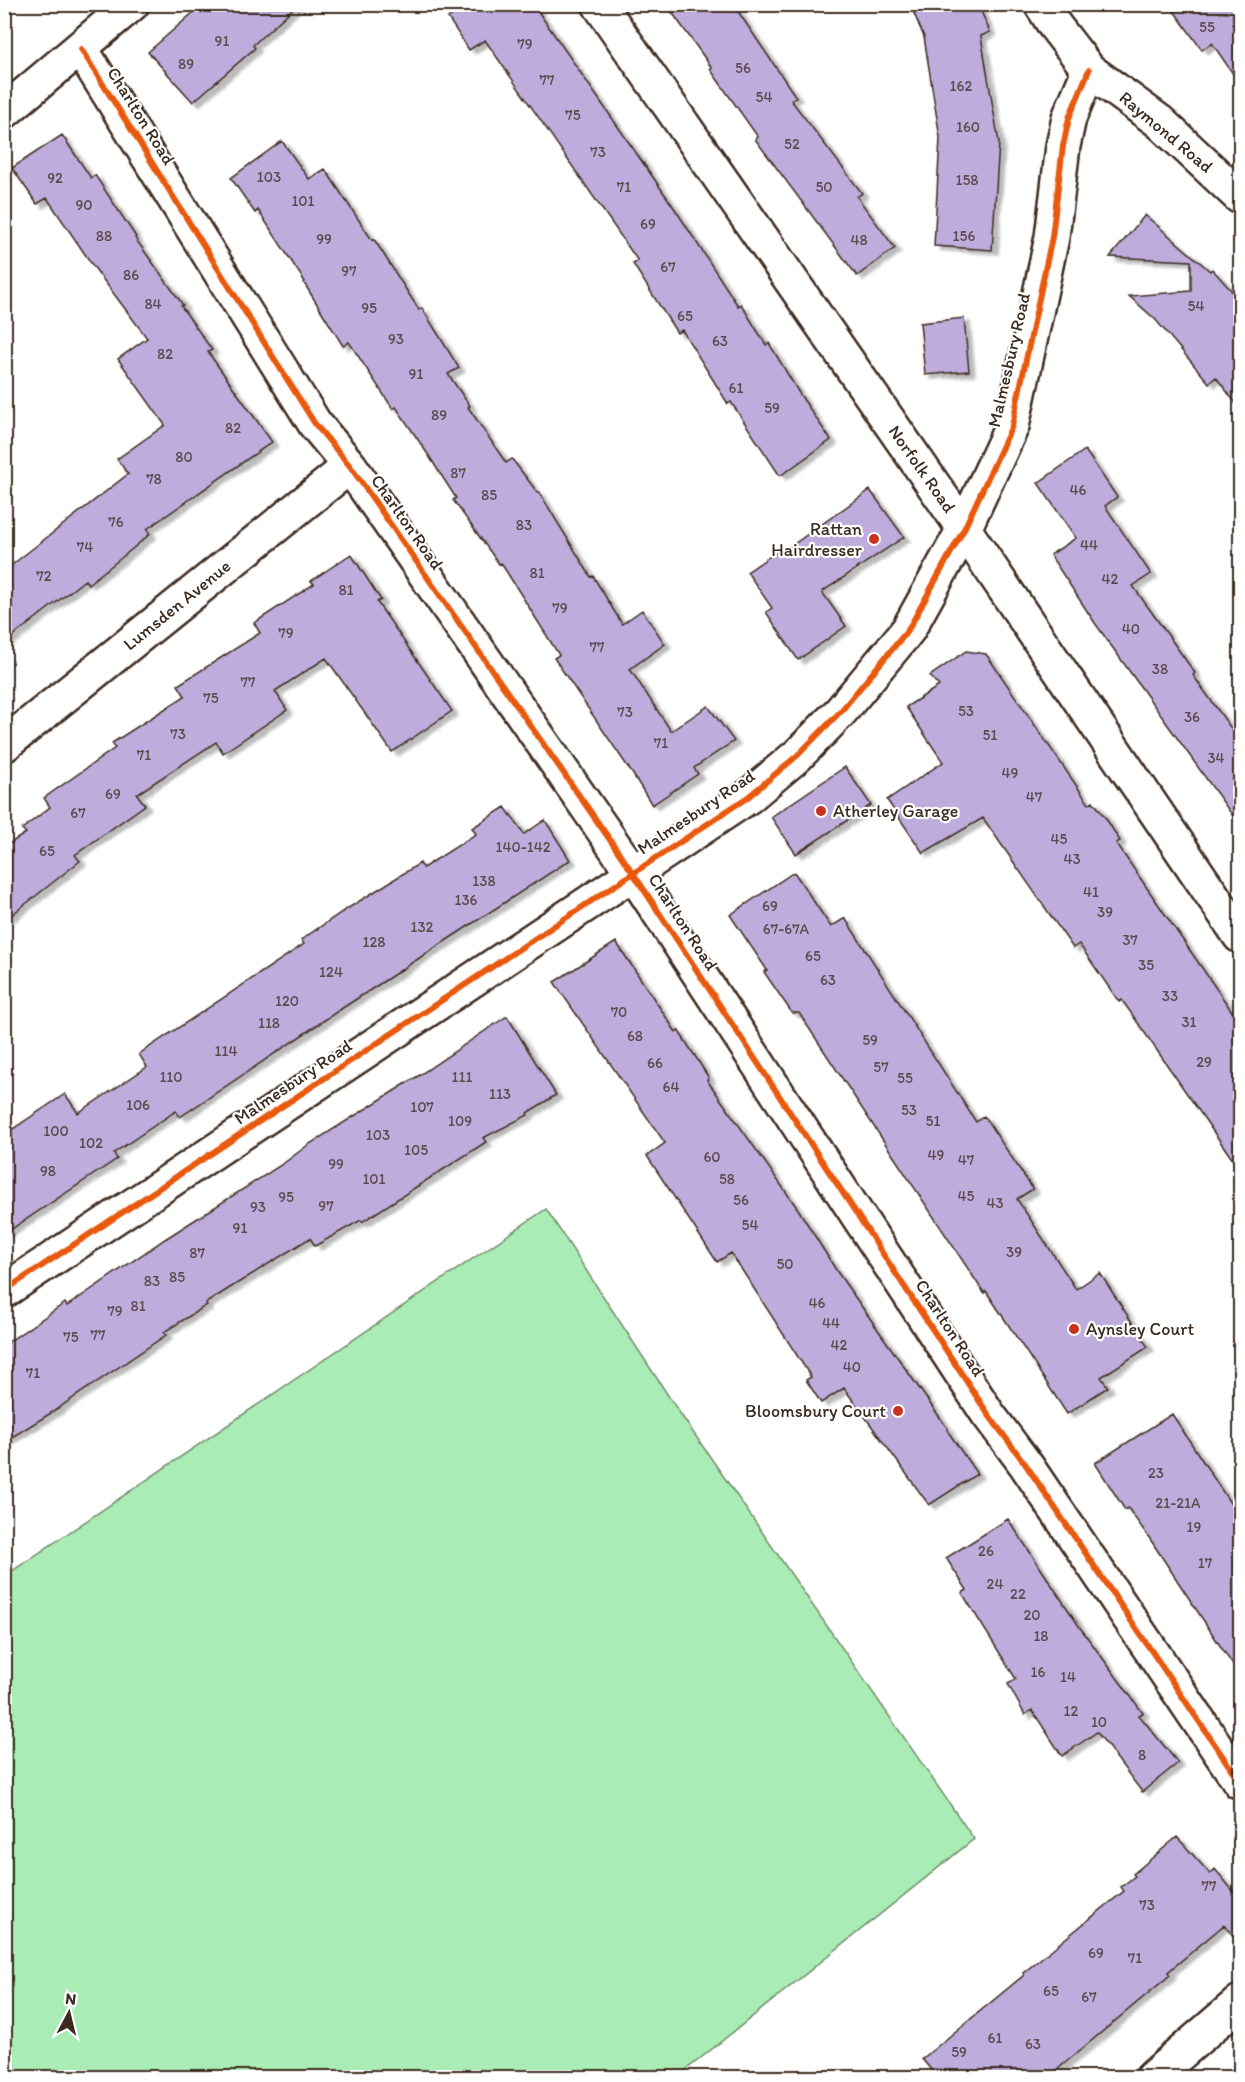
<svg xmlns="http://www.w3.org/2000/svg" width="1245" height="2082" font-family="Itim,sans-serif">
  <style>
    .green { fill: #aaecb6; stroke: #728b6a; stroke-width: 1.5 }
    .building { fill: #beacdc; stroke: #3b2a1e; stroke-width: 1.5; filter: url(#shadow) }
    .lines { fill: none; stroke-linecap: round; stroke-linejoin: round }
    .minor-casing { stroke: #3b2a1e; stroke-width: 38 }
    .minor { stroke: #fff; stroke-width: 33 }
    .cycleway-casing { stroke: #fff; stroke-width: 10 }
    .cycleway { stroke: #e8590c; stroke-width: 6 }
    .poi-dot { fill: #c8321e; stroke: #fff; stroke-width: 2 }
    .labels { text-anchor: middle; stroke-width: 4.5; stroke-linejoin: round; paint-order: stroke }
    .number-label { font-size: 15px; fill: #5c4a4e }
    .street-label { font-size: 18px; fill: #3b2a1e; stroke: #fff }
    .poi-label { font-size: 18px; fill: #3b2a1e; stroke: #fff; text-anchor: end }
  </style>
  <defs>
    <filter id="shadow"><feDropShadow dx="6" dy="4" stdDeviation="1.5" flood-color="#0004"/></filter>
  </defs>
  <rect width="100%" height="100%" fill="#fff"/>
  <filter id="ink" filterUnits="userSpaceOnUse"><feTurbulence type="fractalNoise" baseFrequency=".0167" numOctaves="2"/><feDisplacementMap in="SourceGraphic" scale="12" xChannelSelector="R" yChannelSelector="G"/><feConvolveMatrix kernelMatrix="1 2 1 2 8 2 1 2 1" color-interpolation-filters="sRGB"/></filter>
  <g filter="url(#ink)">
    <!-- green -->
    <path class="green" d="M546 1209 677 1409 974 1839 677 2077H5V1576Z"/>
    <!-- building -->
    <path class="building" d="M203 4H298L253 45 255 48 193 102 148 52Z
      M468 4H533L675 209 738 306 741 304 766 345 769 343 799 393 831 440 780 476 731 402 728 404 682 330 677 333 633 264 638 261 485 40 469 50 448 18Z
      M666 4H733L796 97 791 100 862 193 857 197 895 248 857 276 755 139 758 137 710 69 712 68Z
      M910 4H978L990 32 981 36 999 143 992 250 934 246 940 138 924 37Z
      M1169 4H1240V84L1212 43 1202 50Z
      M62 135 91 178 95 175 136 237 135 238 183 305 181 306 212 350 208 352 272 442 147 529 150 534 120 559 88 584 85 580 4 643V571L128 474 117 459 165 425 118 359 147 338 93 266 47 198 37 204 12 168Z
      M282 141 309 179 325 169 372 240 374 239 419 310 422 308 459 368 448 374 470 406 468 407 506 463 512 459 538 493 539 492 591 577 593 576 622 624 642 610 665 644 630 669 671 731 708 706 734 741 694 768 698 774 652 805 634 776 554 658 559 655 501 563 499 564 453 500 456 498 427 453 396 407 393 409 349 342 343 346 304 283 305 282 258 210 255 213 231 178Z
      M1145 215 1210 271 1212 269 1240 300V409L1216 377 1209 383 1155 319 1129 296 1191 291V261L1110 257Z
      M964 318 969 371 925 375 920 323Z
      M1085 450 1117 497 1105 506 1151 574 1133 586 1195 673 1193 675 1240 741V826L1095 623 1050 555 1076 538 1038 483Z
      M870 490 904 537 822 592 846 626 798 660 766 612 772 608 747 572 782 548 784 551Z
      M351 554 381 600 377 602 452 711 392 752 326 658 275 691 287 710 223 753 216 742 137 794 145 805 75 855 80 861 4 921V847L26 833 22 829 50 807 44 798 115 748 112 743 185 696 178 685 260 633 254 623 314 584 311 581Z
      M966 651 986 654 1089 804 1093 801 1107 820 1120 841 1116 843 1240 1023V1170L1122 1000 1119 1002 1079 944 1073 948 983 818 923 853 887 800 943 762 906 707 939 686 930 676Z
      M845 767 871 805 796 854 771 817Z
      M505 807 524 834 545 820 570 860 338 1011 180 1117 176 1111 114 1153 117 1159 4 1234V1135L65 1094 78 1113 147 1067 139 1054 304 944 301 940 342 912 420 863 423 868 476 834 472 828Z
      M794 872 831 927 845 918 976 1122 984 1116 1033 1189 1017 1199 1076 1289 1100 1273 1148 1347 1101 1377 1108 1387 1067 1414 986 1291 984 1293 799 1013H792L764 972 767 970 730 915Z
      M616 942 676 1032 678 1030 695 1056 709 1078 707 1080 798 1209 838 1273 948 1429 947 1430 977 1474 929 1505 844 1388 821 1403 806 1380 811 1377 731 1253 717 1262 647 1156 665 1143 554 982Z
      M507 1016 556 1095 527 1113 528 1115 483 1138 486 1142 362 1222 361 1220 315 1246 310 1238 233 1286 206 1303 207 1305 164 1332 166 1335 51 1413 4 1442V1345L65 1303 67 1306 165 1239 284 1163 308 1145 418 1076Z
      M1172 1414 1240 1518V1676L1150 1539 1128 1508 1125 1510 1095 1463Z
      M1008 1519 1079 1626 1143 1713 1139 1715 1178 1763 1142 1792 1097 1732 1062 1756 1032 1710 1025 1715 1008 1684 1016 1679 962 1593 967 1590 946 1558Z
      M1177 1837 1210 1874 1215 1869 1240 1899V1944L1224 1925 1168 1972 1170 1975 1047 2078H938L922 2059 1024 1975 1023 1973 1056 1946 1124 1891 1121 1887 1135 1876 1133 1874Z"/>
    <g class="lines">
      <!-- minor casing -->
      <g class="minor-casing">
        <path id="minor" d="M599 4 964 529 1240 936
          M1041 4 1055 26 1089 70 1160 122 1240 197
          M81 49 315 424 350 466 633 873 988 1414 1026 1465 1240 1782
          M4 112 132 4
          M4 745 350 466
          M4 1291 748 797 798 755 841 711 908 630 964 529 1012 426 1052 237 1063 146 1069 118 1089 70
          M1152 2078 1240 2002"/>
      </g>
      <!-- minor -->
      <use href="#minor" class="minor"/>
      <!-- cycleway casing -->
      <g class="cycleway-casing">
        <path id="cycleway" d="M81 49 315 424 350 466 633 873 988 1414 1026 1465 1240 1782
          M4 1291 748 797 798 755 841 711 908 630 964 529 1012 426 1052 237 1063 146 1069 118 1089 70"/>
      </g>
      <!-- cycleway -->
      <use href="#cycleway" class="cycleway"/>
    </g>
  </g>
  <!-- markers -->
  <g class="poi-dot">
    <circle cx="874" cy="539" r="6"/>
    <circle cx="821" cy="811" r="6"/>
    <circle cx="1074" cy="1329" r="6"/>
    <circle cx="898" cy="1411" r="6"/>
  </g>
  <g class="labels">
    <!-- number labels -->
    <g class="number-label">
      <text x="1207" y="32">55</text>
      <text x="222" y="46">91</text>
      <text x="525" y="49">79</text>
      <text x="186" y="69">89</text>
      <text x="743" y="73">56</text>
      <text x="547" y="85">77</text>
      <text x="961" y="91">162</text>
      <text x="764" y="102">54</text>
      <text x="573" y="120">75</text>
      <text x="968" y="132">160</text>
      <text x="792" y="149">52</text>
      <text x="598" y="157">73</text>
      <text x="269" y="182">103</text>
      <text x="55" y="183">92</text>
      <text x="967" y="185">158</text>
      <text x="624" y="192">71</text>
      <text x="824" y="192">50</text>
      <text x="303" y="206">101</text>
      <text x="84" y="210">90</text>
      <text x="648" y="229">69</text>
      <text x="104" y="241">88</text>
      <text x="964" y="241">156</text>
      <text x="324" y="244">99</text>
      <text x="859" y="245">48</text>
      <text x="668" y="272">67</text>
      <text x="349" y="276">97</text>
      <text x="131" y="280">86</text>
      <text x="153" y="309">84</text>
      <text x="1196" y="311">54</text>
      <text x="369" y="313">95</text>
      <text x="685" y="321">65</text>
      <text x="396" y="344">93</text>
      <text x="720" y="346">63</text>
      <text x="165" y="359">82</text>
      <text x="416" y="379">91</text>
      <text x="736" y="393">61</text>
      <text x="772" y="413">59</text>
      <text x="439" y="420">89</text>
      <text x="233" y="433">82</text>
      <text x="184" y="462">80</text>
      <text x="458" y="478">87</text>
      <text x="154" y="484">78</text>
      <text x="1078" y="495">46</text>
      <text x="489" y="500">85</text>
      <text x="116" y="527">76</text>
      <text x="524" y="530">83</text>
      <text x="1089" y="550">44</text>
      <text x="85" y="552">74</text>
      <text x="537" y="578">81</text>
      <text x="44" y="581">72</text>
      <text x="1110" y="584">42</text>
      <text x="346" y="595">81</text>
      <text x="560" y="613">79</text>
      <text x="1131" y="634">40</text>
      <text x="286" y="638">79</text>
      <text x="597" y="652">77</text>
      <text x="1160" y="674">38</text>
      <text x="248" y="687">77</text>
      <text x="211" y="703">75</text>
      <text x="966" y="716">53</text>
      <text x="625" y="717">73</text>
      <text x="1192" y="722">36</text>
      <text x="178" y="739">73</text>
      <text x="990" y="740">51</text>
      <text x="661" y="748">71</text>
      <text x="144" y="760">71</text>
      <text x="1216" y="763">34</text>
      <text x="1010" y="778">49</text>
      <text x="113" y="799">69</text>
      <text x="1034" y="802">47</text>
      <text x="78" y="818">67</text>
      <text x="1059" y="844">45</text>
      <text x="523" y="852">140-142</text>
      <text x="47" y="856">65</text>
      <text x="1072" y="864">43</text>
      <text x="484" y="886">138</text>
      <text x="1091" y="897">41</text>
      <text x="466" y="905">136</text>
      <text x="770" y="911">69</text>
      <text x="1105" y="917">39</text>
      <text x="422" y="932">132</text>
      <text x="786" y="934">67-67A</text>
      <text x="1130" y="945">37</text>
      <text x="374" y="947">128</text>
      <text x="813" y="961">65</text>
      <text x="1146" y="970">35</text>
      <text x="331" y="977">124</text>
      <text x="828" y="985">63</text>
      <text x="1170" y="1001">33</text>
      <text x="287" y="1006">120</text>
      <text x="619" y="1017">70</text>
      <text x="1189" y="1027">31</text>
      <text x="269" y="1028">118</text>
      <text x="635" y="1041">68</text>
      <text x="870" y="1045">59</text>
      <text x="226" y="1056">114</text>
      <text x="1204" y="1067">29</text>
      <text x="655" y="1068">66</text>
      <text x="881" y="1072">57</text>
      <text x="171" y="1082">110</text>
      <text x="462" y="1082">111</text>
      <text x="905" y="1083">55</text>
      <text x="671" y="1092">64</text>
      <text x="500" y="1099">113</text>
      <text x="138" y="1110">106</text>
      <text x="422" y="1112">107</text>
      <text x="909" y="1115">53</text>
      <text x="460" y="1126">109</text>
      <text x="933" y="1126">51</text>
      <text x="56" y="1136">100</text>
      <text x="378" y="1140">103</text>
      <text x="91" y="1148">102</text>
      <text x="416" y="1155">105</text>
      <text x="936" y="1160">49</text>
      <text x="712" y="1162">60</text>
      <text x="966" y="1165">47</text>
      <text x="336" y="1169">99</text>
      <text x="48" y="1176">98</text>
      <text x="374" y="1184">101</text>
      <text x="727" y="1184">58</text>
      <text x="966" y="1201">45</text>
      <text x="286" y="1202">95</text>
      <text x="741" y="1205">56</text>
      <text x="995" y="1208">43</text>
      <text x="326" y="1211">97</text>
      <text x="258" y="1212">93</text>
      <text x="750" y="1230">54</text>
      <text x="240" y="1233">91</text>
      <text x="1014" y="1257">39</text>
      <text x="197" y="1258">87</text>
      <text x="785" y="1269">50</text>
      <text x="177" y="1282">85</text>
      <text x="152" y="1286">83</text>
      <text x="817" y="1308">46</text>
      <text x="138" y="1311">81</text>
      <text x="115" y="1316">79</text>
      <text x="831" y="1328">44</text>
      <text x="98" y="1340">77</text>
      <text x="71" y="1342">75</text>
      <text x="839" y="1350">42</text>
      <text x="852" y="1372">40</text>
      <text x="33" y="1378">71</text>
      <text x="1156" y="1478">23</text>
      <text x="1178" y="1508">21-21A</text>
      <text x="1194" y="1532">19</text>
      <text x="986" y="1556">26</text>
      <text x="1205" y="1568">17</text>
      <text x="995" y="1589">24</text>
      <text x="1018" y="1599">22</text>
      <text x="1032" y="1620">20</text>
      <text x="1041" y="1641">18</text>
      <text x="1038" y="1677">16</text>
      <text x="1068" y="1682">14</text>
      <text x="1071" y="1716">12</text>
      <text x="1099" y="1727">10</text>
      <text x="1142" y="1760">8</text>
      <text x="1209" y="1891">77</text>
      <text x="1147" y="1910">73</text>
      <text x="1096" y="1958">69</text>
      <text x="1135" y="1963">71</text>
      <text x="1051" y="1996">65</text>
      <text x="1089" y="2002">67</text>
      <text x="995" y="2043">61</text>
      <text x="1033" y="2049">63</text>
      <text x="959" y="2057">59</text>
    </g>
    <!-- street labels -->
    <g class="street-label">
      <text transform="translate(141 116) rotate(58)" y="6">Charlton Road</text>
      <text transform="translate(1166 132) rotate(40)" y="6">Raymond Road</text>
      <text transform="translate(1009 360) rotate(-77)" y="6">Malmesbury Road</text>
      <text transform="translate(922 469) rotate(55)" y="6">Norfolk Road</text>
      <text transform="translate(407 522) rotate(55)" y="6">Charlton Road</text>
      <text transform="translate(177 605) rotate(-39)" y="6">Lumsden Avenue</text>
      <text transform="translate(696 812) rotate(-34)" y="6">Malmesbury Road</text>
      <text transform="translate(683 922) rotate(57)" y="6">Charlton Road</text>
      <text transform="translate(293 1082) rotate(-34)" y="6">Malmesbury Road</text>
      <text transform="translate(950 1328) rotate(57)" y="6">Charlton Road</text>
    </g>
    <!-- poi labels -->
    <g class="poi-label">
      <text x="862" y="535">Rattan<tspan x="862" dy="21">Hairdresser</tspan></text>
      <text x="833" y="817" text-anchor="start">Atherley Garage</text>
      <text x="1086" y="1335" text-anchor="start">Aynsley Court</text>
      <text x="886" y="1417">Bloomsbury Court</text>
    </g>
  </g>
  <!-- margin -->
  <rect width="1245" height="2082" fill="none" stroke="#fff" stroke-width="24"/>
  <rect x="12" y="12" width="1221" height="2058" fill="none" stroke="#3b2a1e" stroke-width="2" filter="url(#ink)"/>
  <!-- north arrow -->
  <g transform="translate(69 2013) rotate(7)" stroke="#ffffff" stroke-width="4.5" paint-order="stroke">
  <path d="M0-4.5L10 22L0 15L-10 22Z" fill="#3b2a1e"/>
  <text y="-9" font-size="16" font-weight="bold" text-anchor="middle" fill="#3b2a1e">N</text>
  </g>
</svg>
